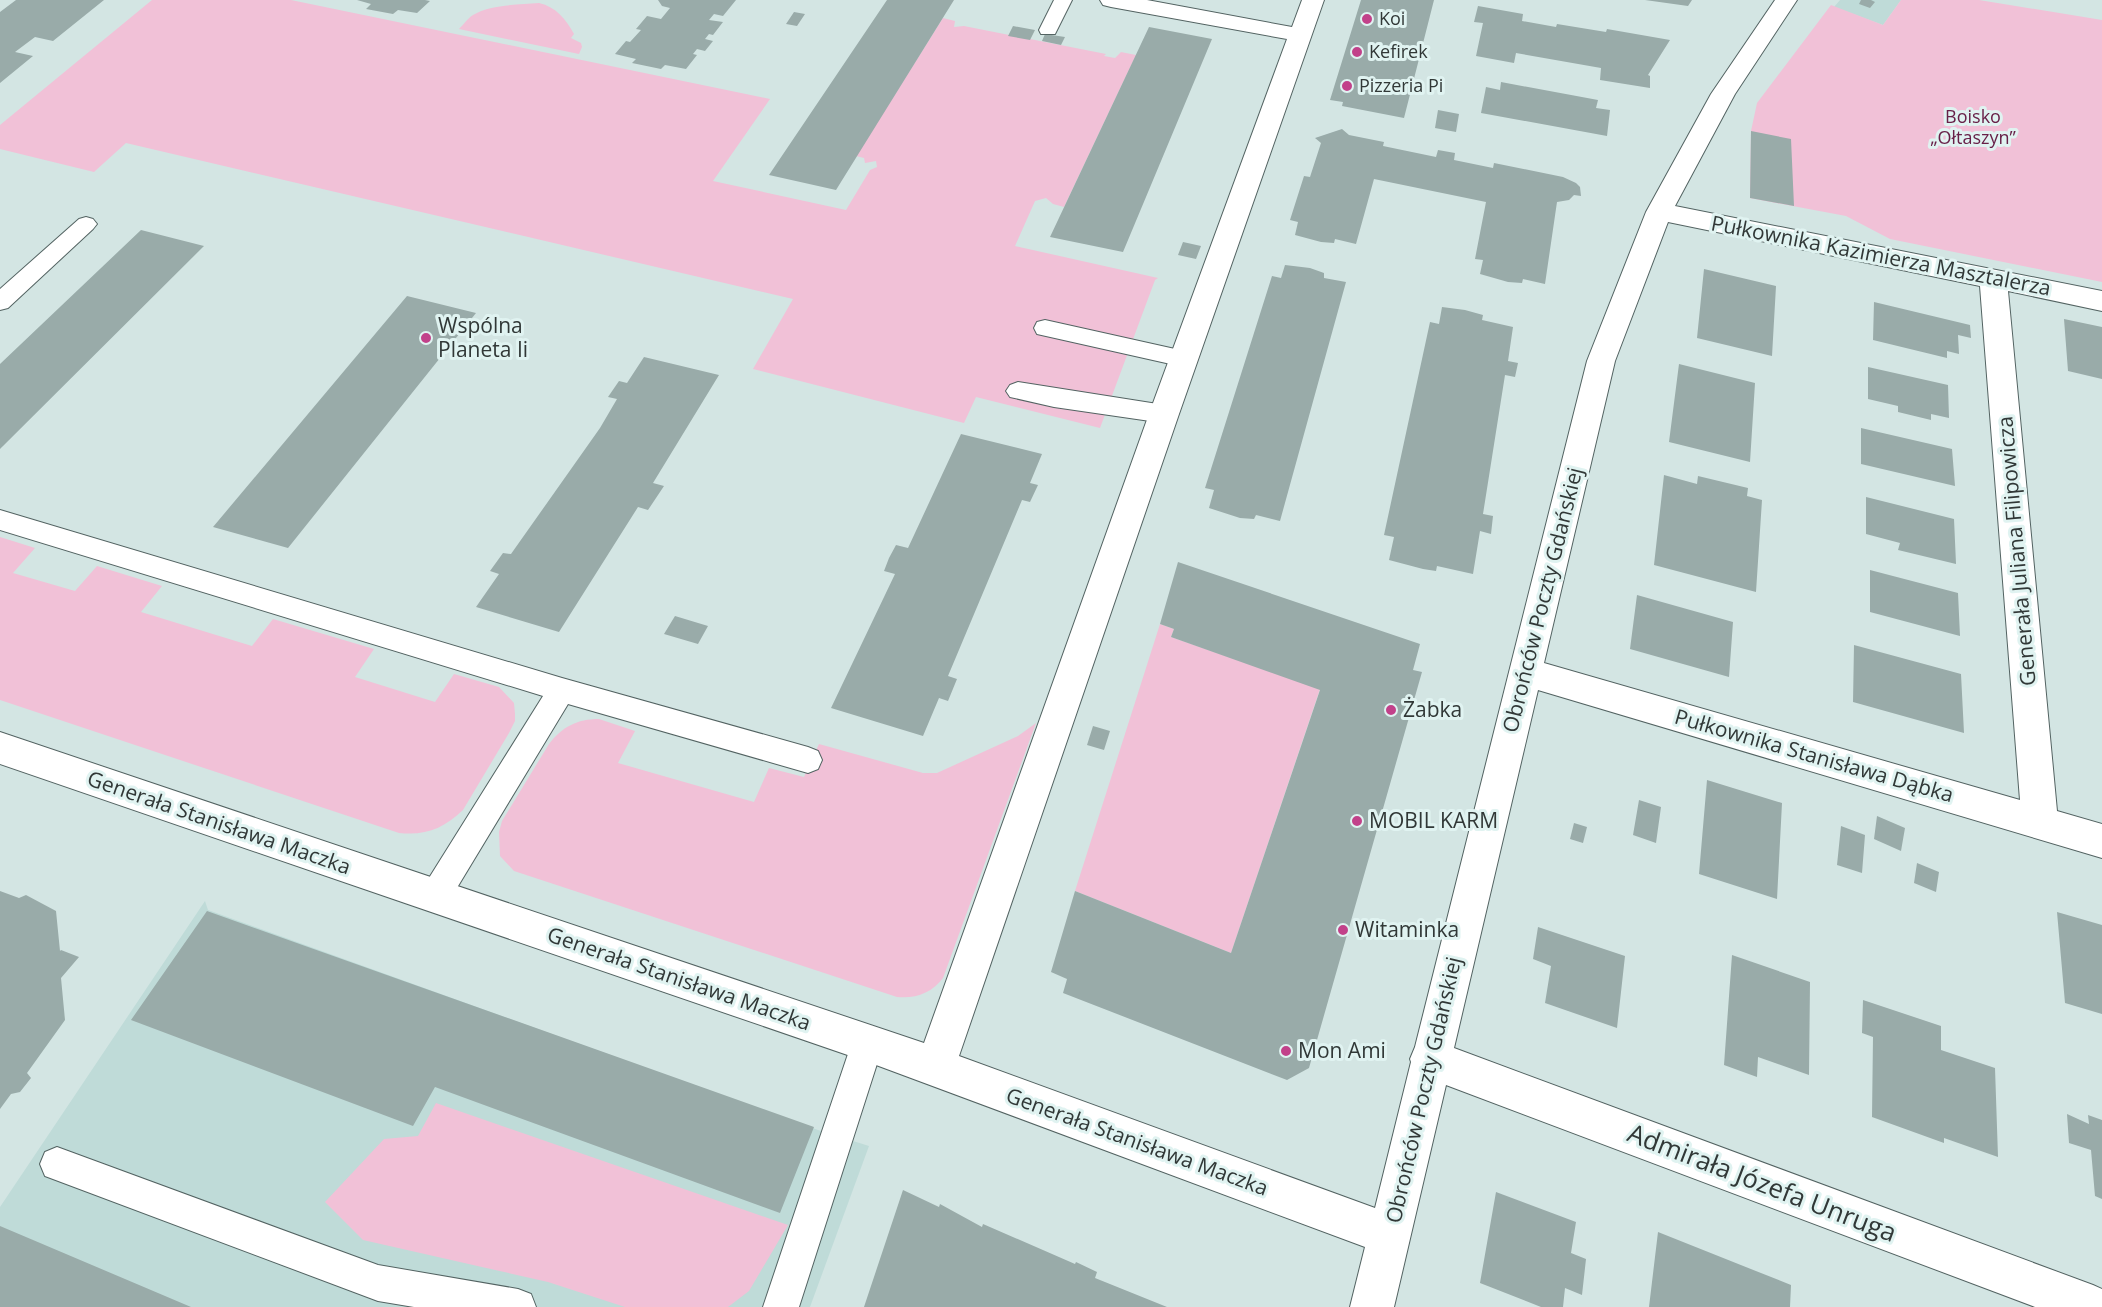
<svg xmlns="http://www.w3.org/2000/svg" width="2102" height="1307" font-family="'Open Sans',sans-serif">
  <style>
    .built { fill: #bfdbd8 }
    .green { fill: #f1c1d7 }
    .building { fill: #99aba9 }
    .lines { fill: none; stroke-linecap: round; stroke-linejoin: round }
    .service-casing { stroke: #536362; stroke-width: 2 }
    .minor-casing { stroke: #536362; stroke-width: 2 }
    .service { fill: #fff; fill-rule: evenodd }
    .minor { fill: #fff; fill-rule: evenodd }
    .poi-dot { fill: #c2418a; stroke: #e0f3f1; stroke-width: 2 }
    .labels { text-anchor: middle; stroke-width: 6; stroke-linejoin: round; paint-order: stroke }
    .far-poi-label { font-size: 18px; fill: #313837; stroke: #e0f3f1; text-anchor: start }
    .far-park-label { font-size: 18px; fill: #682048; stroke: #e0f3f1 }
    .street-label { font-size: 21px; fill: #313837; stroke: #e0f3f1 }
    .poi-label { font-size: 21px; fill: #313837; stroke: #e0f3f1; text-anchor: start }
    .near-street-label { font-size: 26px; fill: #313837; stroke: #e0f3f1 }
  </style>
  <rect width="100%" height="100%" fill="#d3e5e3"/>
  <!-- built -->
  <path class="built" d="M1840 0H1901L1883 25 1834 7Z
    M205 901 208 910 818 1130 869 1146 810 1307H0V1207Z"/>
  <!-- green -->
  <path class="green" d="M152 0H291L770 99 713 181 846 210 870 170 877 167 876 161 865 163 864 158 856 156 943 18 955 21 954 27 964 26 1106 54 1104 56 1115 58 1121 52 1136 55 1064 207 1053 204 1046 198 1035 201 1015 246 1158 278 1155 280 1100 428 976 397 964 423 753 369 793 299 126 143 94 172 0 149V125Z
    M1901 0H1979L2102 20V282L1890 239 1846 216 1750 198 1751 131 1757 103 1831 5 1883 25Z
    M539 3C556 7 566 19 574 34L571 38 581 43 582 47 579 54 459 29C464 24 468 18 473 15 491 4 519 5 539 3Z
    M0 537 35 548 13 573 75 591 97 566 162 586 141 612 252 646 273 619 374 649 355 677 435 702 454 674 499 687 514 703 515 714V721L509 733 463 810C444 828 426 836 399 833L0 700Z
    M1160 624 1174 629 1171 637 1320 689 1231 953 1075 891Z
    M599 719 635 731 618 763 754 802 769 768 804 777 819 744 923 773H937L1018 736 1036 723 943 978C932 993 915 999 897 997L514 871 500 856 499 832 502 821 549 744C562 727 577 719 599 719Z
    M436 1103 788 1225 749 1291 728 1307H625L548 1282 363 1240 325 1202 384 1139 418 1136Z"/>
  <!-- building -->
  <path class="building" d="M16 0H104L53 41 35 37 15 52 33 56 0 83V12Z
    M357 0H425L430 1 417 13 398 10 393 14 366 9 371 4Z
    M658 0H736L723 16 714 14 709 20 723 22 713 35 709 34 705 39 713 41 705 51 697 49 693 54 697 55 686 69 665 65 661 69 632 63 636 59 615 54 626 41 630 42 641 30 636 29 647 16 661 19 670 8 662 6Z
    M887 0H954L836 190 769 175Z
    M1361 0H1434L1404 118 1342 106 1343 102 1330 100Z
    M1645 0H1692L1688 6Z
    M1861 0H1871L1875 2 1870 8 1859 4Z
    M1478 6 1523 14 1522 21 1556 27 1557 24 1606 32 1607 29 1670 40 1648 75 1650 76V88L1600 80 1601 68 1516 53 1514 63 1476 56 1483 23 1474 22Z
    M794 12 805 14 797 26 786 24Z
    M1013 26 1035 30 1030 40 1008 36Z
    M1149 27 1212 39 1123 252 1050 237Z
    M1045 34 1065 37 1061 45 1042 41Z
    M1501 82 1598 100 1596 108 1610 110 1607 136 1481 113 1486 87 1500 90Z
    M1438 110 1459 114 1456 132 1435 128Z
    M1342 129 1349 135 1384 142 1383 146 1436 157 1438 150 1455 153 1454 160 1493 168 1494 163 1563 177 1576 183 1580 187 1581 196 1574 195 1569 200 1557 202 1545 284 1523 279 1522 283 1508 282 1480 274 1483 260 1475 259 1486 202 1374 179 1356 244 1335 239 1334 243 1321 242 1295 235 1298 222 1290 220 1304 176 1310 177 1321 143 1315 138Z
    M1751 131 1791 139 1794 206 1750 198Z
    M141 230 204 246 0 449V364Z
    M1183 242 1201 246 1196 259 1178 255Z
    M1285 265 1310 268 1324 273V278L1346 282 1280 521 1256 515 1254 519 1240 518 1209 508 1214 490 1205 488 1272 276 1281 278Z
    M1704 269 1776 286 1772 356 1697 338Z
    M407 296 476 313 288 548 213 527Z
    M1874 302 1970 325 1971 338 1958 335 1959 354 1947 351V358L1873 340Z
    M1442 307 1465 310 1483 315 1482 320 1513 327 1508 361 1518 363 1515 377 1505 375 1483 514 1493 516 1491 534 1480 531 1473 574 1437 566 1436 571 1423 569 1389 560 1394 537 1384 535 1430 322 1439 324Z
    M2064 319 2102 327V379L2068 371Z
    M644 357 719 375 653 483 664 486 648 510 638 507 559 632 476 607 499 574 490 571 503 553 511 554 600 428 617 399 608 397 619 381 627 383Z
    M1679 364 1755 383 1750 462 1669 442Z
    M1868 367 1948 385 1949 418 1931 414V420L1898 412V406L1868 399Z
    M1861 428 1952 449 1955 486 1861 464Z
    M961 434 1042 454 1030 483 1038 485 1030 502 1022 500 948 676 957 679 948 701 939 698 923 736 831 708 895 574 884 571 889 558 896 545 908 548Z
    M1664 475 1697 484 1698 476 1748 488 1747 496 1762 500 1756 592 1654 565Z
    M1866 497 1954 519 1956 564 1898 550 1900 543 1866 534Z
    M1178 562 1420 644 1413 670 1422 672 1309 1068 1287 1080 1063 993 1067 979 1051 972 1075 891 1231 953 1320 690 1171 637 1174 629 1160 624Z
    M1870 570 1958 593 1960 636 1870 612Z
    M1637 595 1733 622 1729 677 1630 649Z
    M675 616 708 626 698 644 664 634Z
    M1854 645 1961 674 1964 733 1853 702Z
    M1093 726 1110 731 1104 750 1087 745Z
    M1707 780 1782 803 1777 899 1699 874Z
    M1639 800 1661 807 1656 843 1633 835Z
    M1877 816 1905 828 1901 851 1874 839Z
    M1574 823 1587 827 1583 843 1570 839Z
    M1841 826 1865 835 1862 873 1837 865Z
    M1917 863 1939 872 1936 892 1914 883Z
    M0 891 19 898 26 895 56 911 60 951 61 950 79 957 61 978 65 1020 27 1073 31 1078 20 1092 11 1094 0 1109Z
    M207 911 814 1127 780 1213 435 1087 413 1126 131 1020Z
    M2057 912 2102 925V1014L2065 1003Z
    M1538 927 1625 956 1617 1028 1545 1003 1551 966 1533 959Z
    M1732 955 1810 982 1809 1075 1758 1057 1757 1077 1724 1065Z
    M1863 1000 1941 1026V1050L1995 1068 1998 1157 1944 1138V1143L1872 1117 1873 1037 1862 1033Z
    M2067 1114 2089 1124 2088 1115 2102 1120V1199L2095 1196 2091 1150 2069 1143Z
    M903 1190 939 1207 940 1204 982 1227 983 1224 1075 1264 1076 1262 1097 1272 1095 1278 1167 1307H864Z
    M1496 1192 1576 1222 1571 1253 1586 1259 1582 1295 1565 1288 1563 1307H1541L1480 1283Z
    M0 1226 191 1307H0Z
    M1658 1232 1791 1285 1790 1307H1649Z"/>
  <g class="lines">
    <!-- service casing -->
    <g class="service-casing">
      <path id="service" d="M1054 0H1072L1055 34H1041L1039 30Z
        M86 217 93 219 97 224 93 229 8 308 0 310V289L79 219Z
        M1045 320 1184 351 1192 353 1196 359 1192 365 1184 367 1037 334 1034 328 1037 322Z
        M1018 382 1164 405 1172 408 1176 414 1172 420 1164 423 1054 407 1010 397 1006 391 1010 385Z
        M0 510 562 678 808 747 818 751 822 760 818 769 808 773 568 704 446 906 435 911 424 906 420 896 424 886 543 696 0 530Z
        M868 1026 879 1031 884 1042 799 1307H763L852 1042 857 1031Z
        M57 1147 378 1265 518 1289 531 1294 536 1307H414L378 1301 45 1176 40 1164 45 1152Z"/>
    </g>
    <!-- minor casing -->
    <g class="minor-casing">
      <path id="minor" d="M1100 0H1147L1292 27 1302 0H1324L1179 414 959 1056 1375 1208 1411 1062 1410 1059 1415 1047 1587 361 1646 212 1711 94 1775 0H1797L1735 94 1675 206 2102 291V311L2008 291 2057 811 2102 824V858L1538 690 1454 1048 2093 1285 2102 1289V1307H2035L1446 1085 1394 1307H1350L1365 1247 868 1062 0 764V732L924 1043 1149 414 1287 39 1111 7 1103 5ZM1668 222 1980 286 2020 800 1544 663 1615 361Z"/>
    </g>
    <!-- service -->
    <use href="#service" class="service"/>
    <!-- minor -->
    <use href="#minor" class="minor"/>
  </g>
  <!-- markers -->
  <g class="poi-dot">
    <circle cx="1367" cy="19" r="6"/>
    <circle cx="1357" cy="52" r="6"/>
    <circle cx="1347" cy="86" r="6"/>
    <circle cx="426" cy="338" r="6"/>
    <circle cx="1391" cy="710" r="6"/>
    <circle cx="1357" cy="821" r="6"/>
    <circle cx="1343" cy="930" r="6"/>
    <circle cx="1286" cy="1051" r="6"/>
  </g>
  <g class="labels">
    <!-- far-poi labels -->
    <g class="far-poi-label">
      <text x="1379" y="25">Koi</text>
      <text x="1369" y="58">Kefirek</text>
      <text x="1359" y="92">Pizzeria Pi</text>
    </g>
    <!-- far-park labels -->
    <g class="far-park-label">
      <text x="1973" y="123">Boisko<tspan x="1973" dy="21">„Ołtaszyn”</tspan></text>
    </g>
    <!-- street labels -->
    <g class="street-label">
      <text transform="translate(1881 256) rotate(11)" y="7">Pułkownika Kazimierza Masztalerza</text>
      <text transform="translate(2017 551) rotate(-95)" y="7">Generała Juliana Filipowicza</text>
      <text transform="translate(1543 600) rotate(-76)" y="7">Obrońców Poczty Gdańskiej</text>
      <text transform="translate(1814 756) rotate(16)" y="7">Pułkownika Stanisława Dąbka</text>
      <text transform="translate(219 823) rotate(19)" y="7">Generała Stanisława Maczka</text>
      <text transform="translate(679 979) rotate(19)" y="7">Generała Stanisława Maczka</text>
      <text transform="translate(1424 1090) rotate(-77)" y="7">Obrońców Poczty Gdańskiej</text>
      <text transform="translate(1137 1142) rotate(20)" y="7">Generała Stanisława Maczka</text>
    </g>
    <!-- poi labels -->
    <g class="poi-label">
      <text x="438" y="333">Wspólna<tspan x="438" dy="24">Planeta Ii</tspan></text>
      <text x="1403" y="717">Żabka</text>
      <text x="1369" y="828">MOBIL KARM</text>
      <text x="1355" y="937">Witaminka</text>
      <text x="1298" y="1058">Mon Ami</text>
    </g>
    <!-- near-street labels -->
    <g class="near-street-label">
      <text transform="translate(1762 1183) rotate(21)" y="9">Admirała Józefa Unruga</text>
    </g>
  </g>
</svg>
